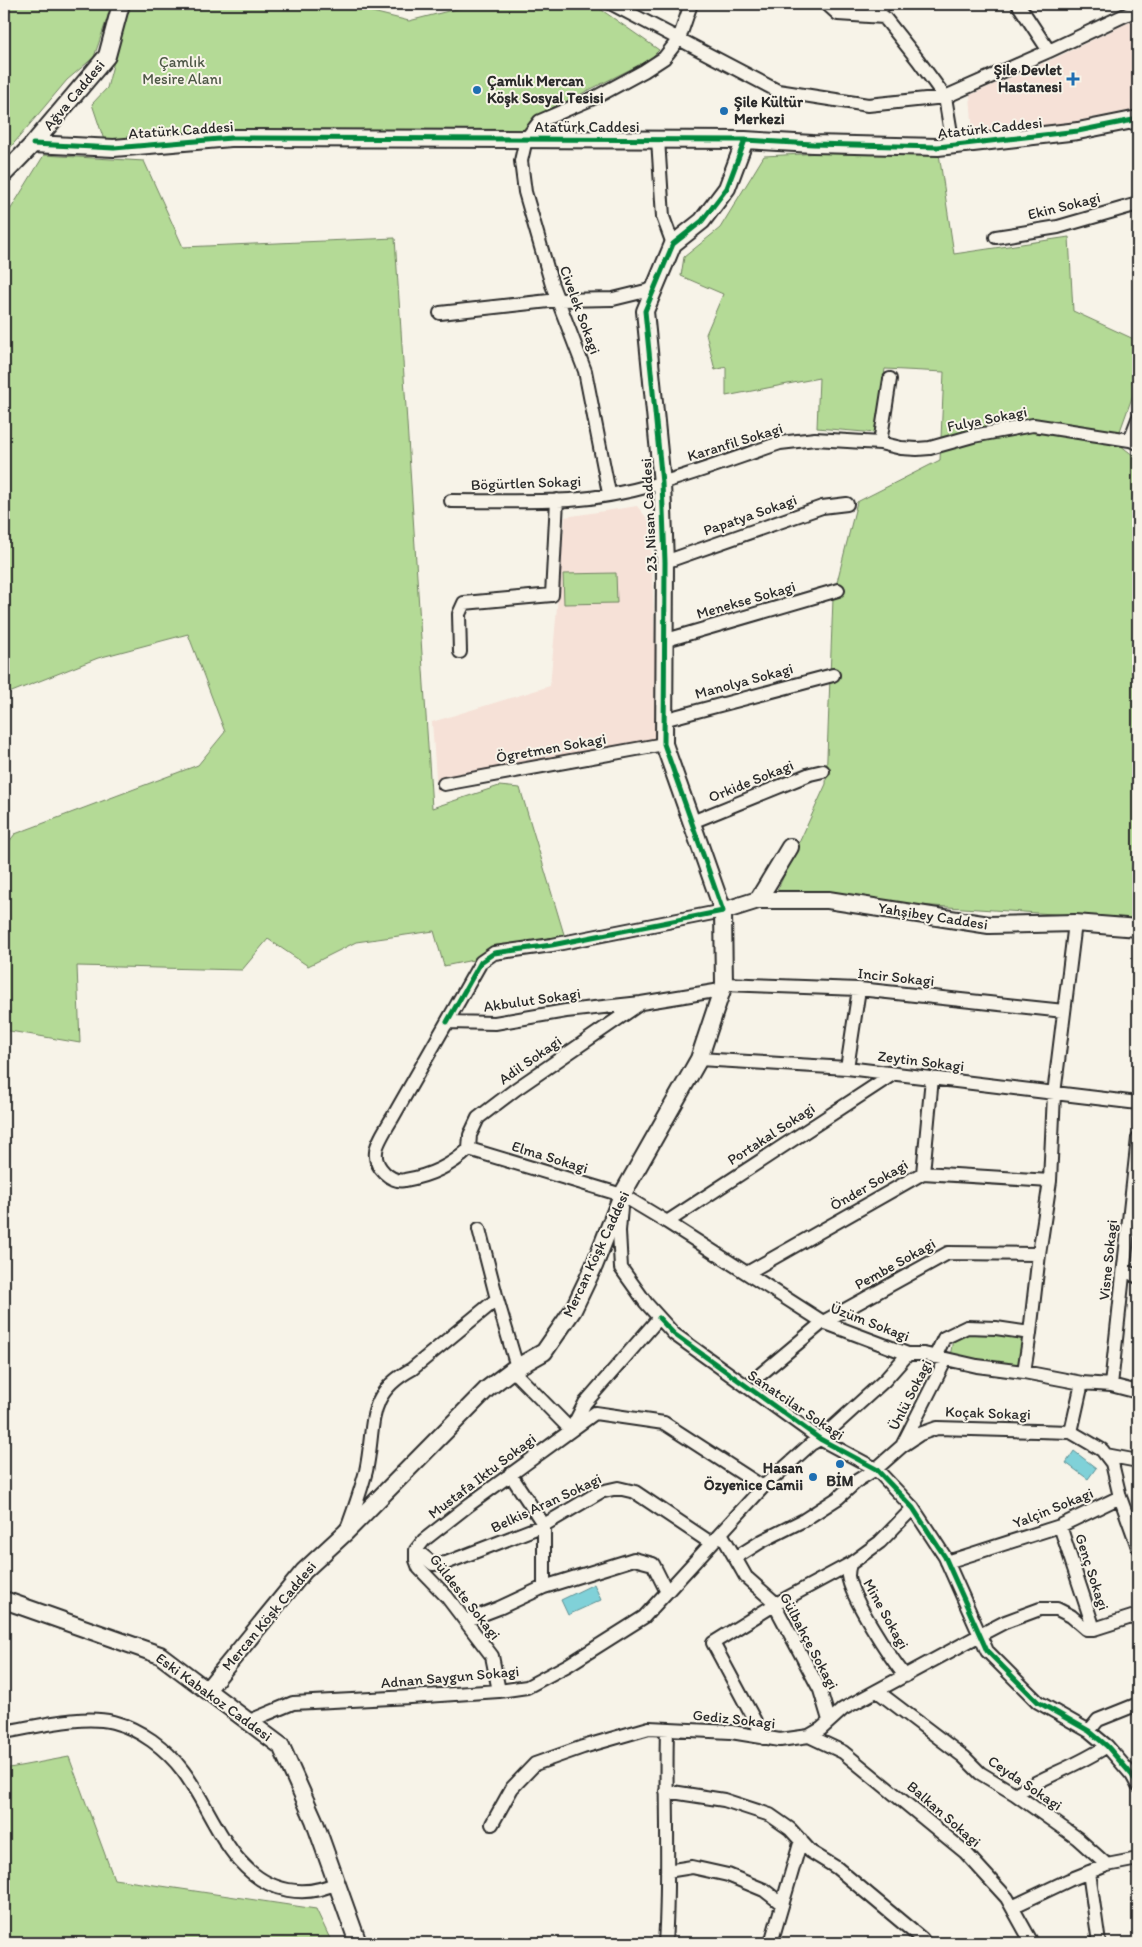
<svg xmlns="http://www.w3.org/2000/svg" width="1142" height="1947" font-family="Itim,sans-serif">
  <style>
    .built { fill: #f6e1d7 }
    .green { fill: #b4da96; stroke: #708260 }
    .water { fill: #80d1d8; stroke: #5e8f93 }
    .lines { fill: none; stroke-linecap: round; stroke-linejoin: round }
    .street-casing { stroke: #2b2b2b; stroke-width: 16 }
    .secondary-casing { stroke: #2b2b2b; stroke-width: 20 }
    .street { stroke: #f7f3e8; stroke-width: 12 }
    .secondary { stroke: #f7f3e8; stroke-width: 16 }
    .cycleway-casing { stroke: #f7f3e8; stroke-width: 8 }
    .cycleway { stroke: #00873e; stroke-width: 5 }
    .poi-dot { fill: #1f6fb2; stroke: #f7f3e8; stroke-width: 2 }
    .labels { text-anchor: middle; stroke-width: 4; stroke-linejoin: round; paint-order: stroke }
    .park-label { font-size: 15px; fill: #4d5746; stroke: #f7f3e8 }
    .poi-label { font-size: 15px; font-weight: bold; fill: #2b2b2b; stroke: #f7f3e8; text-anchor: end }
    .street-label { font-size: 15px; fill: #2b2b2b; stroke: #f7f3e8 }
  </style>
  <rect width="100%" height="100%" fill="#f7f3e8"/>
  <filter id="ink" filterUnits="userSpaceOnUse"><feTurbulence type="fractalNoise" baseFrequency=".02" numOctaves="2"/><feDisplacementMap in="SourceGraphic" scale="10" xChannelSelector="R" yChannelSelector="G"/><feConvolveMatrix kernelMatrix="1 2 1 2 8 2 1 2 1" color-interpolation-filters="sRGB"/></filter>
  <g filter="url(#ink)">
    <!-- built -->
    <path class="built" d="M1138 18V109L1070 122 973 134 970 95 1047 62Z
      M637 506 650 522 659 740 437 792 432 722 550 686 565 517Z"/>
    <!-- green -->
    <path class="green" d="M4 4H112L94 57 67 80 4 155Z
      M129 4H340L409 21 476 4H593L659 50 649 60 533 118 520 137 231 136 104 140 92 104 107 88Z
      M938 147 954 254 1069 237 1073 311 1138 341V381L1116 442 1138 459V923L1128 919 933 906 776 893 826 784 833 598 857 502 940 460 944 372 885 369 876 433 817 428 819 378 726 396V367L715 370 706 334 723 294 681 276 684 257 720 228 764 156Z
      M44 155 144 161 183 247 395 238 432 808 499 786 520 788 566 941 444 966 434 931 356 942 308 966 268 939 242 970 77 966 80 1043 4 1030V848L15 834 198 765 225 732 188 634 98 658 4 695V220Z
      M616 573 617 603 564 604 563 574Z
      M962 1331 999 1334 1022 1339 1019 1367 950 1357 953 1339Z
      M69 1757 114 1879 316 1909 332 1943H4V1769Z"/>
    <!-- water -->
    <path class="water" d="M1074 1451 1096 1468 1088 1479 1066 1463Z
      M594 1584 601 1600 568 1615 561 1600Z"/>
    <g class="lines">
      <!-- street casing -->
      <g class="street-casing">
        <path id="street" d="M612 4 778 91 868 105 945 97 1049 51 1138 9
          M827 4 838 14 884 17 918 60 945 97 953 145
          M1018 4 1049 51
          M870 15 886 4
          M658 139 663 217 673 244
          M996 237 1058 227 1138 204
          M440 313 558 300 613 299 654 289
          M1130 440 1138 419
          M880 443 890 379
          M609 493 585 371 552 285 525 192 521 161 526 139 540 121 596 97 644 71 664 58 679 39 691 4
          M451 501C491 501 531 502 570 500 642 495 712 466 780 443L815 439 880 443 901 448 917 449 930 448 973 436 1033 425 1130 440 1138 443
          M665 562 822 507 847 504
          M663 641 838 590
          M460 652 459 614 464 603 552 595 557 500
          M663 720 833 675
          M444 784 664 744
          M692 822 810 774 823 771
          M724 984 859 989 1064 1011
          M641 1003 516 1089 478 1118 470 1135 469 1149C451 1166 429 1176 405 1180 391 1183 374 1167 376 1152 376 1143 389 1124 394 1115 412 1084 429 1053 447 1022L495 1023 566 1011 641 1003 721 990
          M447 1022 481 962 494 953 552 945 723 911
          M699 1059 847 1068 1138 1103
          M847 1068 859 989
          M469 1149 622 1195 667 1222 823 1322 908 1354H924L977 1366 1024 1372 1082 1383 1111 1385 1138 1392
          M923 1173 932 1078
          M621 1207 619 1231 621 1268 646 1303 674 1334 820 1439 876 1469 913 1508 945 1557 987 1651 1038 1702 1089 1731 1107 1746 1132 1775 1138 1786
          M667 1222 893 1074
          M1124 1270 1138 1277
          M747 1273 923 1173 1050 1181
          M497 1299 517 1367
          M935 1357 944 1338 967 1327 996 1328 1030 1333
          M512 1370 571 1430 585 1403 659 1318
          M1024 1372 1030 1333 1039 1254 1050 1181 1054 1094 1075 923
          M761 1374 823 1322 948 1253 1039 1254
          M1111 1385 1138 1138
          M1071 1432 1082 1383
          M903 1444 946 1359
          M1106 1455 1138 1461
          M510 1474 544 1525V1587
          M1060 1526 1094 1629
          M347 1529C354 1510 361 1490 366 1471 376 1425 364 1395 412 1369L497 1299 479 1229
          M721 1533 746 1577 772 1600 820 1690 829 1720
          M416 1550 424 1540 470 1504 595 1413 664 1423 763 1487
          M416 1550 433 1564 446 1563 544 1525 600 1492 618 1488 635 1492 711 1543
          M416 1550V1560L419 1568 447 1597 492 1656 499 1691
          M735 1558 762 1541 804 1520 838 1498 858 1480 876 1469 902 1446 920 1434 937 1428 1071 1432 1102 1450 1112 1463 1120 1497 1138 1547
          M947 1562 1060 1526 1120 1497
          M850 1564C849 1567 848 1572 848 1576 851 1598 890 1657 905 1676
          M465 1621 499 1608 544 1587 634 1559 653 1564 667 1592
          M877 1691 964 1757 980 1773 1015 1794 1077 1838 1107 1865
          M247 1722 293 1703 411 1697 499 1691 527 1687 568 1665 644 1617 763 1487 811 1444 820 1439 885 1380 908 1354
          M1089 1731 1098 1720 1138 1704
          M4 1732C36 1727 82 1714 113 1722 140 1729 166 1748 183 1771 214 1812 230 1879 288 1890 305 1893 320 1891 336 1883
          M809 1736 843 1752 965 1852 1007 1898 1032 1943
          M764 1738 713 1643 774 1605 850 1564 880 1542 913 1508
          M666 1791 724 1800 770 1815 790 1829 811 1852 837 1868 922 1939 925 1943
          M1015 1794C1045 1776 1079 1765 1107 1746
          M492 1824 512 1788 535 1764 583 1747 649 1728 731 1732 780 1740 809 1736 821 1729 843 1709 980 1635 1005 1622 1040 1609H1057L1071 1616 1086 1629H1094L1138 1615
          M667 1871 692 1867 728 1875 764 1890 782 1904
          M1089 1872 1099 1943
          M1012 1907 1069 1880 1107 1865 1138 1859
          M665 1943C670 1872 665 1800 667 1729
          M771 1943 801 1840"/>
      </g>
      <!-- secondary casing -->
      <g class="secondary-casing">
        <path id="secondary" d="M33 144 114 148 231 138 745 140 813 144 938 147 1078 131 1138 119
          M4 174 33 144 107 56 121 4
          M758 900H828L989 925 1075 923 1138 928
          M723 911 664 744 665 562 662 483 645 311 673 244 702 221 727 188 745 140
          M4 1600 160 1655 281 1746 314 1820 358 1943
          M207 1690 304 1571 345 1533 487 1389 512 1370 544 1352 573 1310 594 1266 622 1195 699 1059 724 984 723 911 758 900 790 847"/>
      </g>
      <!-- street -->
      <use href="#street" class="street"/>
      <!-- secondary -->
      <use href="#secondary" class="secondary"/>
      <!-- cycleway casing -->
      <g class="cycleway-casing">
        <path id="cycleway" d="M33 144 114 148 231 138 745 140 813 144 938 147 1078 131 1138 119
          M447 1022 481 962 494 953 552 945 723 911 664 744 665 562 662 483 645 311 673 244 702 221 727 188 745 140
          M659 1318 674 1334 820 1439 876 1469 913 1508 945 1557 987 1651 1038 1702 1089 1731 1107 1746 1132 1775 1138 1786"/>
      </g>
      <!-- cycleway -->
      <use href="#cycleway" class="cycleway"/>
    </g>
  </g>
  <!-- markers -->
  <g class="poi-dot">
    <path d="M1070.5 71.5h5v5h5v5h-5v5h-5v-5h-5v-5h5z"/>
    <circle cx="477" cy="90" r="5"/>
    <circle cx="724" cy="111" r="5"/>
    <circle cx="840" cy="1464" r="5"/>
    <circle cx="813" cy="1477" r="5"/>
  </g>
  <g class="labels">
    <!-- park labels -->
    <g class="park-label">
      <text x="182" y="67">Çamlık<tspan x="182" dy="17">Mesire Alanı</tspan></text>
    </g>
    <!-- poi labels -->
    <g class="poi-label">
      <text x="1062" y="75">Şile Devlet<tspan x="1062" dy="17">Hastanesi</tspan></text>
      <text x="487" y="86" text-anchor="start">Çamlık Mercan<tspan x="487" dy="17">Köşk Sosyal Tesisi</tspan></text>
      <text x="734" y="107" text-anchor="start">Şile Kültür<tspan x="734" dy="17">Merkezi</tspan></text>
      <text x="803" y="1473">Hasan<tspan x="803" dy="17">Özyenice Camii</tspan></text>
      <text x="840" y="1486" text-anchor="middle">BİM</text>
    </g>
    <!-- street labels -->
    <g class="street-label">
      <text transform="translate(74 95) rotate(-50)" y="5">Ağva Caddesi</text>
      <text x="587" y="132">Atatürk Caddesi</text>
      <text transform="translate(990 128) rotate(-6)" y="5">Atatürk Caddesi</text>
      <text transform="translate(181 130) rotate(-4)" y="5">Atatürk Caddesi</text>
      <text transform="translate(1064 206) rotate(-14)" y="5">Ekin Sokagi</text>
      <text transform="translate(580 310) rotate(70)" y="5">Civelek Sokagi</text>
      <text transform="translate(987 419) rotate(-11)" y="5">Fulya Sokagi</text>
      <text transform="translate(735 442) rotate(-17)" y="5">Karanfil Sokagi</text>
      <text transform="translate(526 483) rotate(-2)" y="5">Bögürtlen Sokagi</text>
      <text transform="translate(649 515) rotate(-93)" y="5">23. Nisan Caddesi</text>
      <text transform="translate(750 515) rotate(-19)" y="5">Papatya Sokagi</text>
      <text transform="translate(746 600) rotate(-16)" y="5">Menekse Sokagi</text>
      <text transform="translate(744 681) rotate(-15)" y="5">Manolya Sokagi</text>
      <text transform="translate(551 748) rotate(-10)" y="5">Ögretmen Sokagi</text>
      <text transform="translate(751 781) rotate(-22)" y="5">Orkide Sokagi</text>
      <text transform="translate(933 916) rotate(9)" y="5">Yahşibey Caddesi</text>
      <text transform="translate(896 977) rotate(6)" y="5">Incir Sokagi</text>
      <text transform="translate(532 1000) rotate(-8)" y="5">Akbulut Sokagi</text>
      <text transform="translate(530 1060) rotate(-35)" y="5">Adil Sokagi</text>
      <text transform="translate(921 1061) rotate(7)" y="5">Zeytin Sokagi</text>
      <text transform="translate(771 1134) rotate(-33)" y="5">Portakal Sokagi</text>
      <text transform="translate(550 1157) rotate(17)" y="5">Elma Sokagi</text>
      <text transform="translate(869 1185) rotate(-30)" y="5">Önder Sokagi</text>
      <text transform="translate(596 1254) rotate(-65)" y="5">Mercan Köşk Caddesi</text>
      <text transform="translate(1108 1260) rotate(-84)" y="5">Visne Sokagi</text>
      <text transform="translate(895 1264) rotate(-29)" y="5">Pembe Sokagi</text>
      <text transform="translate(870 1322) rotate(21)" y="5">Üzüm Sokagi</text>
      <text transform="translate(910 1395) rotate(-63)" y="5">Ünlü Sokagi</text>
      <text transform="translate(796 1405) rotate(34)" y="5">Sanatcilar Sokagi</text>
      <text transform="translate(988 1413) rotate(2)" y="5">Koçak Sokagi</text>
      <text transform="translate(482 1476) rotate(-37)" y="5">Mustafa Iktu Sokagi</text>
      <text transform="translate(546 1503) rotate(-25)" y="5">Belkis Aran Sokagi</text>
      <text transform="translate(1053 1508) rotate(-22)" y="5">Yalçin Sokagi</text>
      <text transform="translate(1092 1572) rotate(72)" y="5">Genç Sokagi</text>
      <text transform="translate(465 1597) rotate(52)" y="5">Güldeste Sokagi</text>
      <text transform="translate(886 1614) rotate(61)" y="5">Mine Sokagi</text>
      <text transform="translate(269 1616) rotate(-50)" y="5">Mercan Köşk Caddesi</text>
      <text transform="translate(809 1641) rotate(62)" y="5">Gülbahçe Sokagi</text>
      <text transform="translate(450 1677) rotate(-5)" y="5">Adnan Saygun Sokagi</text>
      <text transform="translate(214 1697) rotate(36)" y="5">Eski Kabakoz Caddesi</text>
      <text transform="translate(734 1719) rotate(6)" y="5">Gediz Sokagi</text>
      <text transform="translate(1025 1783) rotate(34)" y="5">Ceyda Sokagi</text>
      <text transform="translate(944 1814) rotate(41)" y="5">Balkan Sokagi</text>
    </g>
  </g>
  <!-- margin -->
  <rect width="1142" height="1947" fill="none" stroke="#f7f3e8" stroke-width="20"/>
  <rect x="10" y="10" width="1122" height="1927" fill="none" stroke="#2b2b2b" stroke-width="2" filter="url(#ink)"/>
</svg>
